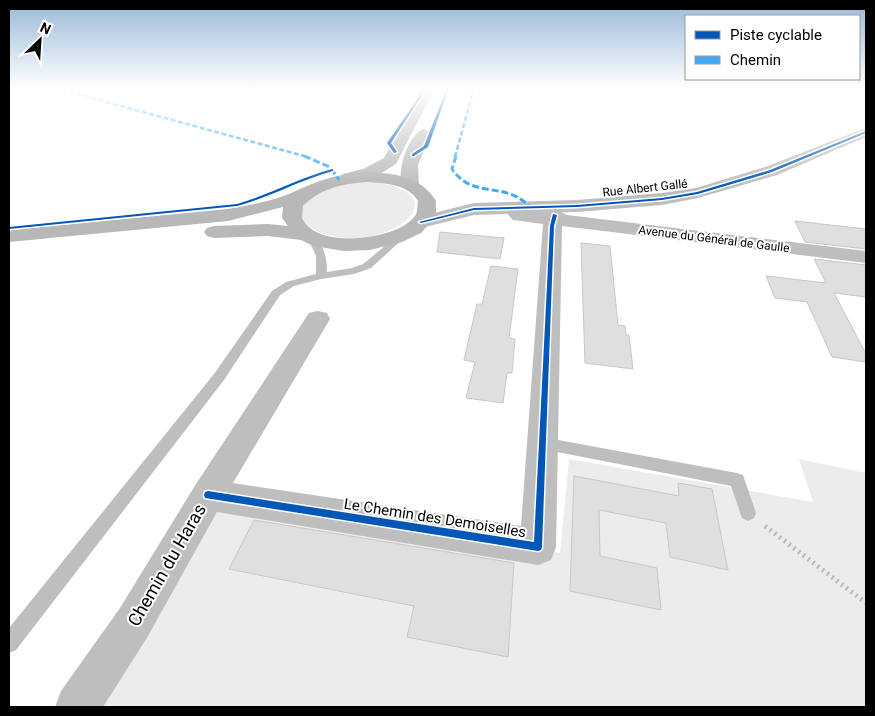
<svg xmlns="http://www.w3.org/2000/svg" width="875" height="716" font-family="Roboto,sans-serif">
  <style>
    .green { fill: #ececec }
    .building { fill: #dfdfdf; stroke: #c7c7c7 }
    .lines { fill: none; stroke-linecap: round; stroke-linejoin: round }
    .path { stroke: #b9b9b9; stroke-width: 5; stroke-dasharray: 2 4; stroke-linecap: butt }
    .service { fill: #bebebe; fill-rule: evenodd }
    .minor { fill: #bebebe; fill-rule: evenodd }
    .tertiary { fill: #bebebe; fill-rule: evenodd }
    .secondary { fill: #b8b8b8; fill-rule: evenodd }
    .quiet-far1 { stroke: #3fa9f5; stroke-width: 2.5; stroke-dasharray: 5 2.5; stroke-linecap: butt }
    .quiet { stroke: #3fa9f5; stroke-width: 3; stroke-dasharray: 7 3; stroke-linecap: butt }
    .cycleway-casing { stroke: #fff; stroke-width: 3 }
    .cycleway { fill: #0057b8; fill-rule: evenodd }
    .labels { text-anchor: middle; stroke-width: 4; stroke-linejoin: round; paint-order: stroke }
    .far-street-label { font-size: 12px; fill: #000; stroke: #fff }
    .street-label { font-size: 15px; fill: #000; stroke: #fff }
    .near-street-label { font-size: 18px; fill: #000; stroke: #fff }
  </style>
  <rect width="100%" height="100%" fill="#fff"/>
  <!-- green -->
  <path class="green" d="M369 181C466 193 388 253 328 235 284 222 302 196 335 185 345 182 359 182 369 181Z
    M569 459 813 502 799 459 866 473V707H91L222 505 560 553Z"/>
  <!-- building -->
  <path class="building" d="M795 221 866 229V249L805 242Z
    M440 232 504 238 500 259 437 252Z
    M581 243 610 246 618 325 625 326 626 335H629L633 369 585 363Z
    M814 259 866 265V297L834 293 866 354V362L832 357 807 302 775 298 766 276 826 283Z
    M491 266 518 269 509 338 515 339 512 373H507L503 403 466 398 475 362 464 360 477 304H482Z
    M574 476 679 496 678 483 712 489 728 570 670 557 666 523 599 510 600 556 657 568 661 610 570 591Z
    M254 520 514 563 508 657 407 637 414 606 229 569Z"/>
  <g class="lines">
    <!-- path -->
    <path class="path" d="M765 526 866 603"/>
    <!-- service -->
    <path class="service" d="M402 232 405 233V237L371 268 354 274 321 279 294 286 280 295 224 380 16 650 9 653V628L214 374 272 291 286 282 316 274V256L308 238 310 236H316C324 248 327 258 327 272L352 268 363 264Z
      M542 437 737 473 743 475 756 513 754 518 748 521 742 518 731 486 542 449 537 447 535 443 537 439Z"/>
    <!-- minor -->
    <path class="minor" d="M512 204 525 211 547 213 555 209 567 215 866 251V263L562 226 556 547 551 560 538 565 217 512 148 636 103 707H55L61 691 120 608 196 484 309 313 318 311 327 313 330 319 233 483 521 526 543 224 513 220 503 209 506 205Z"/>
    <!-- tertiary -->
    <path class="tertiary" d="M423 88H435L396 164 375 177 349 183 343 182 340 178 343 174 363 169 384 158Z
      M866 128V137L777 175 698 198 662 205 577 212 474 215 421 228 414 226 411 222 414 218 474 203 577 200 662 193 696 188 765 167Z
      M424 129 431 133 418 165 419 185 416 189H404C394 175 409 132 424 129Z"/>
    <!-- secondary -->
    <path class="secondary" d="M367 172C394 173 421 176 436 201V216L421 233 402 242 370 250 344 251 313 246 301 240 268 236 214 238 207 236 204 232 207 228 214 226 268 224 288 226 282 218 283 207 228 221 9 242V230L228 209C252 205 278 200 300 189 322 179 342 173 367 172ZM367 182C385 183 408 184 418 201 417 206 418 212 415 216 398 239 329 247 309 227 306 225 304 221 302 218L303 206C321 188 342 184 367 182Z"/>
    <!-- quiet-far1 -->
    <path class="quiet-far1" d="M55 88 308 157
      M455 157 474 88"/>
    <!-- quiet -->
    <path class="quiet" d="M304 156 330 167 339 180
      M456 156 452 169C474 201 505 179 531 208"/>
    <!-- cycleway casing -->
    <g class="cycleway-casing">
      <path id="cycleway" d="M421 88H423L421 97 391 143 397 152 394 153 387 143 419 97Z
        M447 88H449L428 147 414 156H412V154L424 146Z
        M866 131V133L772 172 698 194 662 200 577 207 474 210 421 223 419 222 474 208 577 205 662 198 697 192 770 170Z
        M332 169H333V171C300 180 270 197 237 206L9 229V227L237 204C269 195 299 178 332 169Z
        M553 214 557 215 554 226 542 547 541 550 538 551 205 498 204 495 205 492 208 491 534 542 550 226Z"/>
    </g>
    <!-- cycleway -->
    <use href="#cycleway" class="cycleway"/>
  </g>
  <!-- sky -->
  <linearGradient id="sky" x2="0" y2="1"><stop stop-color="#97b8d8"/><stop offset="0.47" stop-color="#fff"/><stop offset="1" stop-color="#fff" stop-opacity="0"/></linearGradient>
  <rect width="875" height="188" fill="url(#sky)"/>
  <g class="labels">
    <!-- far-street labels -->
    <g class="far-street-label">
      <text transform="translate(645 188) rotate(-6)" y="4">Rue Albert Gallé</text>
      <text transform="translate(714 239) rotate(7)" y="4">Avenue du Général de Gaulle</text>
    </g>
    <!-- street labels -->
    <g class="street-label">
      <text transform="translate(435 518) rotate(9)" y="5">Le Chemin des Demoiselles</text>
    </g>
    <!-- near-street labels -->
    <g class="near-street-label">
      <text transform="translate(167 565) rotate(-60)" y="6">Chemin du Haras</text>
    </g>
  </g>
  <!-- border -->
  <rect width="875" height="716" fill="none" stroke="#000000" stroke-width="20"/>
  <!-- legend -->
  <rect x="685" y="15" width="175" height="65" fill="#ffffff" stroke="#999999"/>
  <rect x="695" y="31" width="25" height="8" fill="#0057b8" stroke="#999999"/>
  <text x="730" y="40" font-size="15" fill="#000000">Piste cyclable</text>
  <rect x="695" y="56" width="25" height="8" fill="#3fa9f5" stroke="#999999"/>
  <text x="730" y="65" font-size="15" fill="#000000">Chemin</text>
  <!-- north arrow -->
  <g transform="translate(40 40) rotate(25)" stroke="#ffffff" stroke-width="4" paint-order="stroke">
  <path d="M0-4L9 19L0 12L-9 19Z" fill="#000000"/>
  <text y="-8" font-size="14" font-weight="bold" text-anchor="middle" fill="#000000">N</text>
  </g>
</svg>
